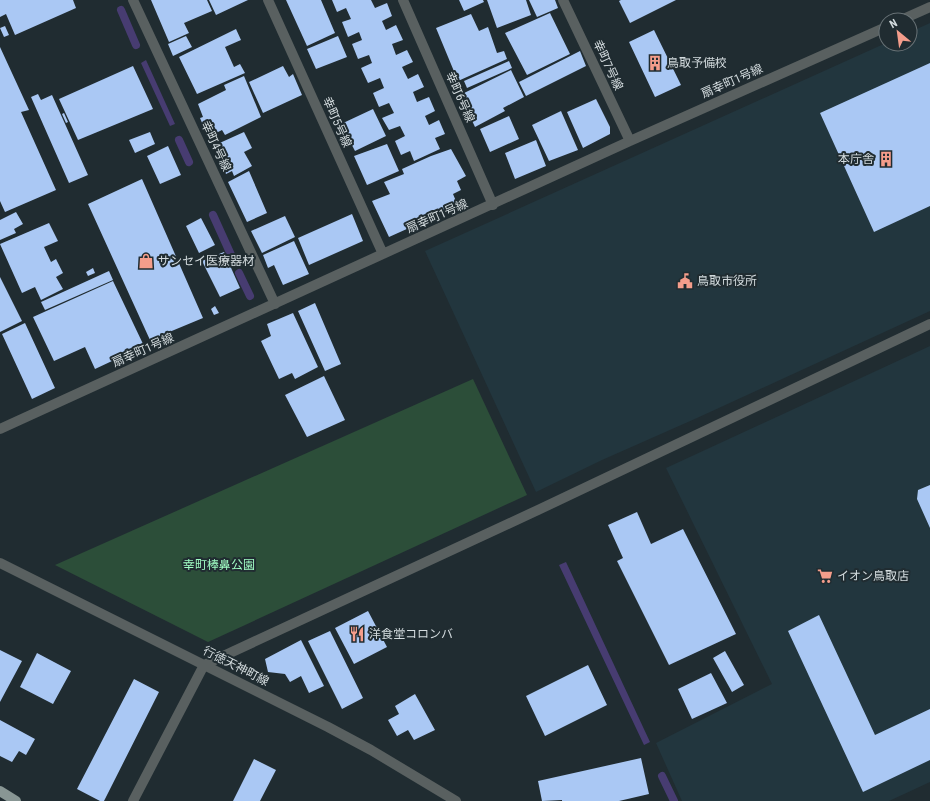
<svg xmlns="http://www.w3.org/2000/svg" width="930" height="801" font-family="'Roboto Condensed','Noto Sans JP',sans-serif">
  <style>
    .built { fill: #22363e }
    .green { fill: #2c4e39 }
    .water { fill: #473c71 }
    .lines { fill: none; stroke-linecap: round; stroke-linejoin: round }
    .stream { stroke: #473c71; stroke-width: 8 }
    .building { fill: #aac8f4 }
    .minor { stroke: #596060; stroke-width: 10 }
    .major { stroke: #889694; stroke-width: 10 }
    .labels { text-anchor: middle; stroke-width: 4; stroke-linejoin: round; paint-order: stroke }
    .poi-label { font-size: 12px; fill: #d3dbde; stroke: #202c31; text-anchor: start }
    .street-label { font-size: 12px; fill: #d3dbde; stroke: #202c31 }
    .park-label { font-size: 12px; fill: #a0fcc4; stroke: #202c31 }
  </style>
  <rect width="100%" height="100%" fill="#202c31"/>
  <!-- built -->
  <path class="built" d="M930 23V311L697 418 602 460 536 492 425 251 886 43 910 44V32Z
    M930 346V782L889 801H682L656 743 772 684 666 468Z"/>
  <!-- green -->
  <path class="green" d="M473 379 527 495 208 642 55 565Z"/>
  <!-- water -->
  <path class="water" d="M146 60 175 124 170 126 141 63Z
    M566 562 650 742 644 745 559 565Z"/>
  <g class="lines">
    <!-- stream -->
    <path class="stream" d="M121 10 136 45
      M179 140 189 162
      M213 215 232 257
      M239 273 250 296
      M662 776 674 801"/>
  </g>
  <!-- building -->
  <path class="building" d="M0 0H73L76 8 15 35 6 14 0 17Z
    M151 0H207L212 11 184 23 189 33 169 42Z
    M209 0H248L216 15Z
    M286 0H321L335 33 307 46Z
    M332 0H371L375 8 387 3 392 16 382 21 386 30 396 25 403 40 392 44 396 55 407 50 413 62 402 67 408 79 418 74 424 87 413 92 417 102 429 97 435 111 425 116 429 125 439 120 445 134 435 138 440 149 414 161 410 151 401 155 395 141 405 136 400 126 389 130 382 118 394 113 389 103 379 107 373 93 384 88 380 78 368 83 361 68 372 63 369 55 358 59 352 44 362 40 359 32 348 37 342 22 351 19 346 8 337 12Z
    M459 0H483L484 2 464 11Z
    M487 0H526L531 15 497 28Z
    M529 0H555L558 8 537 17Z
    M621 0H676L630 23 619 1Z
    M550 13 570 54 527 75 505 33Z
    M471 14 479 31 488 27 497 53 504 51 507 59 458 81 436 28Z
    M5 26 9 35 4 37 0 28Z
    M236 29 241 40 225 47 234 67 240 64 245 73 197 94 179 57Z
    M654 30 681 85 655 97 629 42Z
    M186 36 192 47 173 56 168 44Z
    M338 36 347 57 316 69 307 49Z
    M0 47 29 110 21 112 56 190 5 212 0 201Z
    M580 51 586 66 526 96 519 82Z
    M509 61 512 68 467 88 464 81Z
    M930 63V206L874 232 820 113Z
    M133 66 153 109 78 140 59 99Z
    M283 66 289 77 293 74 302 95 263 113 249 82Z
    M511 70 524 97 503 108 505 111 475 127 460 95Z
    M244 76 261 117 225 135 222 130 208 137 200 118 203 117 198 104 226 90 224 85Z
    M38 94 41 100 52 95 88 175 69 183 31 97Z
    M596 99 610 127V134L583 148 567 112Z
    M373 109 386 136 355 151 341 124Z
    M561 111 578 150 549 161 532 125Z
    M64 113 68 122 66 123 62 114Z
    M509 116 519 139 490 152 480 129Z
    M150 132 155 144 135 153 129 140Z
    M244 132 252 148 244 152 252 166 234 176 232 171 226 174 213 146Z
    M536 140 546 166 515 179 505 153Z
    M387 144 399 171 367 185 354 156Z
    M168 146 181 175 160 184 147 156Z
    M451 149 466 176 457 181 461 190 453 194 458 206 389 237 372 201 390 194 384 182 404 174 402 169 431 156Z
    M249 171 267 213 247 222 228 182Z
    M142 179 203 318 150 340 88 204Z
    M16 212 23 224 14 229 16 233 0 240V220Z
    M352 214 363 241 309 265 298 238Z
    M285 216 295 237 262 253 251 231Z
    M201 218 215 245 199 253 186 226Z
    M49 223 58 241 44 247 51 262 56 259 63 273 56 277 63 289 41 300 35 287 22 293 0 244Z
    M294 241 309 274 283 285 274 265 268 268 263 255Z
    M224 252 240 288 220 297 202 261Z
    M93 268 95 273 88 276 86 272Z
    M109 271 113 280 45 310 41 302Z
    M0 277 22 321 0 332Z
    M113 281 144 346 95 369 85 347 54 361 33 317Z
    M315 303 341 364 325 371 298 311Z
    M215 306 219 313 214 315 211 309Z
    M293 313 318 367 295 379 292 373 279 379 261 341 271 336 267 324Z
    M25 323 55 388 32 399 2 334Z
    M324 376 345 420 307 437 285 395Z
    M930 485V528L917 499 918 490Z
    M637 512 651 544 683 529 736 634 669 665 617 561 623 558 608 525Z
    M368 611 387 647 354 664 335 628Z
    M819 615 875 735 930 709V760L863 792 788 631Z
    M330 631 363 698 342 709 308 641Z
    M301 640 324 686 309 693 301 676 290 682 285 674 268 672 265 659Z
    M0 650 22 661 0 702Z
    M725 651 744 685 732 692 713 658Z
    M37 653 71 671 53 704 20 687Z
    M588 665 607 705 545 736 526 696Z
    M711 673 727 703 692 719 678 689Z
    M134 679 159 692 104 801H100L77 789Z
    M415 694 435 730 414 740 408 730 397 736 388 720 399 714 395 706Z
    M0 720 35 739 26 755 19 751 12 762 0 756Z
    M641 758 649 794 619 801H562V800L542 801 538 781Z
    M254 759 276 770 260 801H233Z"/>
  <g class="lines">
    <!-- minor -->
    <path class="minor" d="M133 0 275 304
      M268 0 383 254
      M403 0 493 205
      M563 0 630 141
      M901 20 930 7
      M0 429 630 141 886 27
      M0 563 328 727 371 750 456 801
      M133 801 204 665 538 510 930 324"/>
    <!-- major -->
    <path class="major" d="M0 791 16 801"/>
  </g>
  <!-- icons -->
  <defs>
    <g id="building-bare" transform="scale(1.2)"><path d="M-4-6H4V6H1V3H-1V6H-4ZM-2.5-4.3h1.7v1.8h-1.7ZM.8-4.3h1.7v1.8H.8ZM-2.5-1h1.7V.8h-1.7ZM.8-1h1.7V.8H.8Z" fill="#f49d8b" stroke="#202c31" stroke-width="2.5" paint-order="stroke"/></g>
    <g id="shop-bare" transform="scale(1.2)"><path d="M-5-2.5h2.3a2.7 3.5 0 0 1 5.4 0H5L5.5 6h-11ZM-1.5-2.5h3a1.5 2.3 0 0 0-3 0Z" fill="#f49d8b" stroke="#202c31" stroke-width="2.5" paint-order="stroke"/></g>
    <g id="civic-bare" transform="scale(1.2)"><path d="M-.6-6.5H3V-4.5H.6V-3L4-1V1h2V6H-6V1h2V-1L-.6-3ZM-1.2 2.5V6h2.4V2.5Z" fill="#f49d8b" stroke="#202c31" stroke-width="2.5" paint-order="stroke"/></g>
    <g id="supermarket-bare" transform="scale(1.2)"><path d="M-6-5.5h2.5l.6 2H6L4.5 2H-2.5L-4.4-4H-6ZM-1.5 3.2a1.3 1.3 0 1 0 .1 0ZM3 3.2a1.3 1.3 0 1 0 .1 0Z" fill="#f49d8b" stroke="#202c31" stroke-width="2.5" paint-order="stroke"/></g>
    <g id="restaurant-bare" transform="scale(1.2)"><path d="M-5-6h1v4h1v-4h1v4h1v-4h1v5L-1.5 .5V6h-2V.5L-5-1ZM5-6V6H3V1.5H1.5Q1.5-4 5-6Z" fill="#f49d8b" stroke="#202c31" stroke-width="2.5" paint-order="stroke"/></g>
  </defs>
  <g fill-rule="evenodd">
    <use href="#building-bare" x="655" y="63"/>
    <use href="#building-bare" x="886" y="159"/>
    <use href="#shop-bare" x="146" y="261"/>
    <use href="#civic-bare" x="685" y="281"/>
    <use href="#supermarket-bare" x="825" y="576"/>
    <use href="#restaurant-bare" x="357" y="634"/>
  </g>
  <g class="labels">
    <!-- poi labels -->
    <g class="poi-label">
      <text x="667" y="67">鳥取予備校</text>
      <text x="874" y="163" text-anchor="end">本庁舎</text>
      <text x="158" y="265">サンセイ医療器材</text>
      <text x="697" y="285">鳥取市役所</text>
      <text x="837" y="580">イオン鳥取店</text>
      <text x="369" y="638">洋食堂コロンバ</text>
    </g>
    <!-- street labels -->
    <g class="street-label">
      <text transform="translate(608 65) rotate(65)" y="4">幸町7号線</text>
      <text transform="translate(732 81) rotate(-24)" y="4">扇幸町1号線</text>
      <text transform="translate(460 97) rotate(66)" y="4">幸町6号線</text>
      <text transform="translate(337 122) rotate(66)" y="4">幸町5号線</text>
      <text transform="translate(216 146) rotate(65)" y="4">幸町4号線</text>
      <text transform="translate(437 216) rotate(-24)" y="4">扇幸町1号線</text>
      <text transform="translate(143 350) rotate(-24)" y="4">扇幸町1号線</text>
      <text transform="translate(236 666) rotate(27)" y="4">行徳天神町線</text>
    </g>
    <!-- park labels -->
    <g class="park-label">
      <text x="219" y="569">幸町棒鼻公園</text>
    </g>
  </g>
  <!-- north arrow -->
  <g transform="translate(898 32) rotate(331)"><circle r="19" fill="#202c31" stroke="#687276"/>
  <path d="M0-3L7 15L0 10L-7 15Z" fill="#f49d8b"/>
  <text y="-6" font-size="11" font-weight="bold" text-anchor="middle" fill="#d3dbde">N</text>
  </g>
</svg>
